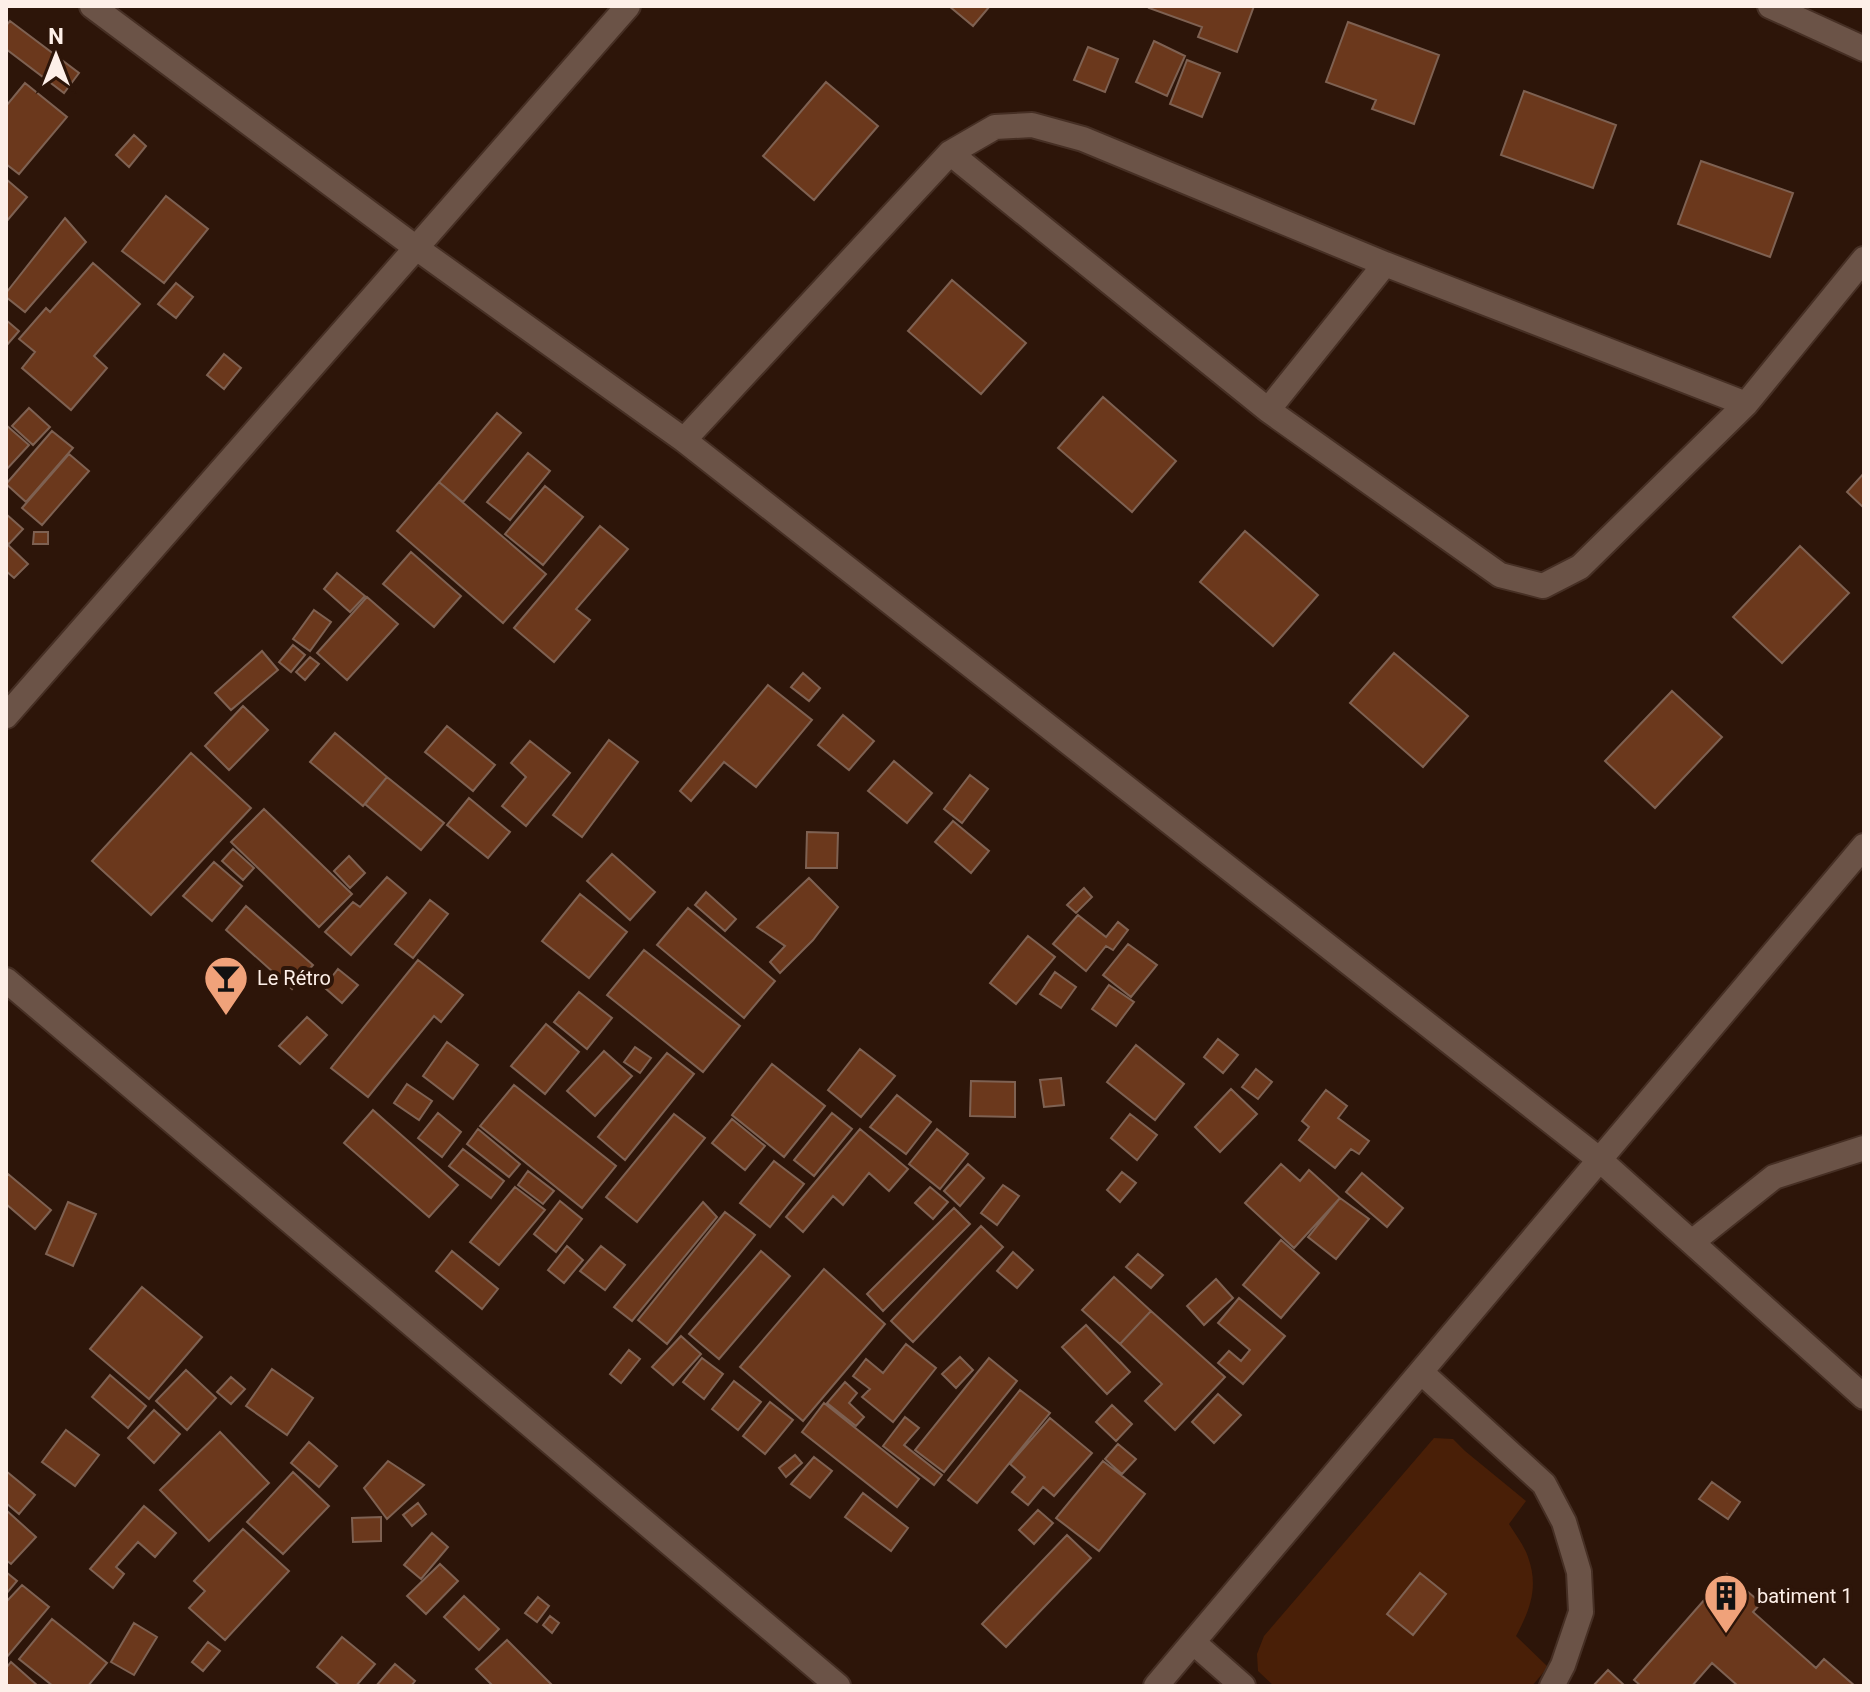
<svg xmlns="http://www.w3.org/2000/svg" width="1870" height="1692" font-family="Roboto,sans-serif">
  <style>
    .green { fill: #491f07 }
    .building { fill: #6b381c; stroke: #7e6152; stroke-width: 2 }
    .lines { fill: none; stroke-linecap: round; stroke-linejoin: round }
    .minor-casing { stroke: #462f24; stroke-width: 28 }
    .minor { stroke: #6b5347; stroke-width: 24 }
    .labels { text-anchor: middle; stroke-width: 8; stroke-linejoin: round; paint-order: stroke }
    .poi-label { font-size: 20px; fill: #fdefe8; stroke: #2d1509; text-anchor: start }
  </style>
  <rect width="100%" height="100%" fill="#2d1509"/>
  <!-- green -->
  <path class="green" d="M1434 1438 1453 1439 1465 1451 1526 1501 1509 1524C1515 1534 1524 1545 1528 1557 1539 1587 1530 1610 1516 1636L1548 1667 1532 1686H1274L1258 1671 1257 1654 1264 1636Z"/>
  <!-- building -->
  <path class="building" d="M949 6H990L973 26Z
    M1150 6H1254L1237 52 1198 37 1202 27 1149 8Z
    M10 21 79 73 64 93 6 49V26Z
    M1348 22 1439 55 1414 124 1372 109 1376 100 1326 82Z
    M1154 41 1185 56 1167 96 1136 82Z
    M1088 47 1118 59 1105 92 1074 80Z
    M1187 60 1220 73 1202 117 1170 104Z
    M826 82 878 126 814 200 763 156Z
    M25 83 67 117 19 174 6 164V106Z
    M1524 91 1616 125 1593 188 1501 155Z
    M134 135 146 146 129 167 116 155Z
    M1701 161 1793 193 1770 257 1678 224Z
    M6 179 27 197 6 222Z
    M166 196 208 229 164 283 122 251Z
    M65 218 86 242 25 312 6 297V293Z
    M93 263 140 304 94 356 107 368 71 410 22 368 35 352 19 339 46 308 50 312Z
    M952 280 1026 343 981 394 908 331Z
    M176 283 193 297 176 318 158 304Z
    M6 320 19 331 6 346Z
    M224 354 241 368 224 389 207 375Z
    M1103 397 1176 461 1132 512 1058 448Z
    M29 408 50 427 33 445 12 426Z
    M497 413 521 433 463 502 439 482Z
    M6 425 29 445 6 470Z
    M52 431 73 448 26 502 6 484Z
    M528 453 550 471 510 520 487 502Z
    M69 454 89 471 42 525 22 508Z
    M1864 473V508L1847 492Z
    M439 482 546 574 503 623 397 531Z
    M545 486 583 517 543 565 505 534Z
    M6 514 23 529 9 544 6 542Z
    M600 526 628 549 576 609 590 620 554 662 514 628Z
    M1245 531 1318 595 1273 646 1200 582Z
    M34 532H48V544H33Z
    M6 543 28 564 14 578 6 571Z
    M1800 546 1849 593 1782 663 1733 617Z
    M411 552 461 596 434 627 383 584Z
    M337 573 365 596 350 612 324 589Z
    M367 597 398 624 347 680 317 653Z
    M314 610 331 622 310 651 293 639Z
    M293 645 305 655 291 672 279 662Z
    M262 651 278 670 231 710 215 693Z
    M1394 653 1468 716 1423 767 1350 703Z
    M310 657 319 664 305 680 296 672Z
    M803 673 820 688 809 701 791 687Z
    M768 685 812 720 756 787 724 762 691 801 680 791Z
    M1672 691 1722 737 1655 808 1605 761Z
    M243 706 268 730 229 770 205 746Z
    M843 715 874 741 849 770 818 745Z
    M447 726 495 765 473 791 425 752Z
    M335 733 387 777 363 806 310 762Z
    M609 740 638 762 582 837 553 815Z
    M530 741 570 773 526 826 502 806 526 777 511 763Z
    M191 753 251 808 151 915 92 861Z
    M894 761 932 793 907 823 868 791Z
    M970 775 988 789 962 823 944 809Z
    M387 777 444 823 421 850 365 804Z
    M469 798 510 832 488 858 447 825Z
    M264 809 352 894 319 927 231 842Z
    M953 821 989 851 971 873 935 842Z
    M807 832 838 833 837 868H806Z
    M233 849 254 868 243 880 222 861Z
    M612 854 655 892 630 920 587 881Z
    M349 856 365 873 350 888 334 871Z
    M214 862 242 886 212 921 183 896Z
    M387 877 406 893 351 955 325 932 353 902 360 907Z
    M809 878 838 907 813 940 780 973 770 962 785 946 757 927Z
    M1084 888 1092 897 1076 913 1067 905Z
    M706 892 736 919 725 931 695 905Z
    M580 894 627 932 589 978 542 941Z
    M430 900 448 914 413 958 395 944Z
    M246 906 313 965 292 989 226 930Z
    M688 908 775 981 744 1018 657 945Z
    M1078 915 1106 937 1118 922 1128 930 1113 950 1106 946 1086 971 1053 944Z
    M1028 936 1055 957 1016 1004 990 983Z
    M1128 944 1157 965 1131 997 1103 975Z
    M644 950 740 1026 703 1072 607 995Z
    M418 960 463 995 441 1022 434 1016 368 1097 331 1068Z
    M338 969 358 985 342 1003 324 987Z
    M1055 972 1076 987 1061 1008 1040 994Z
    M1109 985 1134 1002 1116 1026 1092 1009Z
    M579 992 612 1018 587 1049 554 1022Z
    M307 1017 327 1035 300 1064 279 1046Z
    M546 1024 579 1052 545 1094 511 1066Z
    M1218 1039 1238 1055 1223 1073 1204 1057Z
    M447 1042 478 1065 453 1099 423 1076Z
    M1136 1045 1184 1084 1155 1120 1107 1082Z
    M635 1047 651 1058 640 1073 624 1062Z
    M860 1049 895 1076 861 1117 828 1090Z
    M604 1051 632 1076 595 1116 567 1091Z
    M667 1053 694 1074 625 1160 598 1137Z
    M772 1064 825 1106 784 1157 732 1115Z
    M1256 1069 1272 1082 1258 1099 1242 1087Z
    M1061 1078 1064 1105 1044 1107 1040 1080Z
    M971 1081 1015 1082V1117L970 1116Z
    M407 1084 432 1101 419 1120 394 1103Z
    M514 1085 616 1166 582 1208 480 1126Z
    M1231 1089 1257 1114 1220 1152 1195 1127Z
    M1326 1090 1347 1106 1338 1118 1369 1141 1359 1154 1351 1149 1335 1168 1299 1140 1309 1127 1302 1121Z
    M897 1095 931 1122 906 1154 870 1127Z
    M373 1110 458 1185 429 1217 344 1143Z
    M438 1113 461 1132 442 1157 418 1138Z
    M832 1113 852 1129 814 1176 794 1160Z
    M674 1114 705 1138 637 1222 606 1197Z
    M1130 1114 1157 1135 1137 1160 1111 1138Z
    M732 1119 765 1146 745 1170 712 1143Z
    M478 1129 520 1164 509 1177 467 1144Z
    M860 1129 908 1169 889 1191 869 1173 843 1205 833 1196 803 1232 786 1217Z
    M937 1129 968 1154 940 1189 909 1164Z
    M463 1149 504 1181 491 1198 449 1166Z
    M774 1161 804 1184 770 1227 740 1203Z
    M968 1164 984 1178 960 1206 944 1191Z
    M1281 1164 1300 1181 1309 1170 1340 1198 1294 1248 1245 1203Z
    M528 1171 554 1191 543 1204 518 1185Z
    M1122 1172 1136 1183 1120 1202 1107 1190Z
    M1362 1173 1403 1208 1387 1227 1346 1192Z
    M8 1174 51 1210 35 1229 6 1204V1177Z
    M1003 1185 1019 1196 997 1225 981 1213Z
    M515 1187 545 1210 499 1265 470 1242Z
    M930 1187 948 1202 933 1219 915 1203Z
    M1340 1198 1369 1219 1336 1259 1308 1237Z
    M560 1201 582 1219 556 1252 534 1234Z
    M68 1202 96 1214 73 1266 46 1254Z
    M703 1202 717 1217 632 1321 614 1307Z
    M954 1208 970 1224 883 1311 867 1294Z
    M725 1212 755 1235 667 1344 638 1320Z
    M981 1226 1003 1247 913 1342 891 1321Z
    M1281 1240 1319 1273 1281 1318 1243 1285Z
    M567 1246 583 1260 564 1283 548 1270Z
    M601 1246 625 1265 605 1290 580 1271Z
    M452 1251 498 1289 482 1309 436 1271Z
    M761 1251 790 1276 719 1359 689 1334Z
    M1013 1252 1033 1270 1017 1288 997 1271Z
    M1138 1254 1163 1275 1151 1288 1126 1267Z
    M824 1269 885 1324 803 1421 740 1367Z
    M1114 1277 1151 1311 1120 1344 1082 1310Z
    M1216 1279 1233 1298 1204 1325 1187 1306Z
    M142 1287 202 1337 149 1399 90 1349Z
    M1239 1298 1285 1336 1243 1384 1218 1363 1229 1351 1241 1361 1250 1350 1218 1323Z
    M1151 1311 1225 1377 1175 1430 1145 1401 1162 1384 1120 1344Z
    M1086 1325 1130 1372 1107 1394 1062 1347Z
    M681 1336 701 1354 673 1385 652 1367Z
    M906 1344 936 1368 893 1422 862 1397 870 1389 853 1376 866 1359 883 1373Z
    M629 1350 640 1359 621 1383 610 1374Z
    M960 1357 973 1370 956 1388 942 1374Z
    M702 1358 723 1374 704 1399 683 1382Z
    M989 1358 1017 1381 944 1472 915 1450Z
    M272 1369 313 1398 287 1435 246 1406Z
    M186 1370 216 1398 187 1430 156 1401Z
    M110 1375 146 1406 128 1428 92 1397Z
    M231 1377 245 1389 231 1404 217 1392Z
    M734 1381 761 1402 738 1430 712 1409Z
    M845 1382 857 1393 849 1403 864 1417 856 1426 827 1403Z
    M1020 1390 1050 1413 977 1503 948 1480Z
    M1218 1394 1241 1415 1214 1443 1192 1422Z
    M770 1402 793 1420 765 1454 743 1436Z
    M824 1403 919 1479 897 1507 802 1432Z
    M1112 1405 1132 1424 1116 1441 1096 1422Z
    M154 1410 180 1434 154 1463 128 1438Z
    M905 1417 919 1428 904 1445 942 1475 934 1485 883 1446Z
    M1050 1418 1092 1453 1054 1496 1043 1487 1028 1505 1012 1492 1025 1477 1010 1464Z
    M66 1430 99 1455 75 1486 42 1462Z
    M220 1432 269 1483 209 1541 160 1490Z
    M309 1442 337 1466 319 1487 291 1463Z
    M1118 1444 1136 1459 1122 1474 1105 1459Z
    M795 1455 802 1463 786 1477 779 1468Z
    M814 1457 832 1471 810 1498 791 1484Z
    M388 1461 424 1485 387 1519 364 1488Z
    M1103 1461 1145 1494 1099 1551 1056 1518Z
    M6 1471 35 1495 19 1514 6 1503Z
    M293 1472 329 1506 283 1554 247 1522Z
    M1712 1482 1740 1502 1728 1519 1699 1499Z
    M863 1493 908 1528 891 1551 845 1517Z
    M418 1503 426 1514 412 1526 403 1515Z
    M144 1506 176 1533 155 1557 138 1542 116 1567 124 1574 113 1588 90 1569Z
    M6 1510 36 1537 11 1564 6 1560Z
    M1038 1510 1053 1523 1034 1544 1019 1530Z
    M381 1517V1541L353 1542 352 1518Z
    M243 1529 289 1571 225 1640 189 1608 205 1591 194 1581Z
    M432 1533 448 1547 421 1579 404 1565Z
    M1067 1535 1091 1558 1006 1647 982 1624Z
    M440 1564 458 1581 426 1614 407 1596Z
    M6 1572 17 1581 6 1594Z
    M1420 1573 1446 1594 1413 1635 1387 1614Z
    M1727 1574 1761 1603 1753 1612 1816 1668 1824 1659 1855 1686H1738L1712 1663 1692 1686H1641L1634 1680Z
    M22 1585 49 1607 6 1658V1602Z
    M464 1596 499 1629 479 1650 444 1617Z
    M538 1597 549 1606 537 1622 525 1613Z
    M550 1616 559 1623 552 1633 543 1625Z
    M52 1619 107 1663 88 1686H53L19 1659Z
    M134 1623 157 1637 134 1675 111 1662Z
    M342 1637 375 1664 356 1686H340L317 1667Z
    M507 1640 553 1686H493L476 1669Z
    M208 1642 220 1651 203 1671 192 1662Z
    M11 1662 38 1686H6V1668Z
    M395 1664 415 1681 411 1686H376Z
    M1608 1670 1625 1686H1593Z"/>
  <g class="lines">
    <!-- minor casing -->
    <g class="minor-casing">
      <path id="minor" d="M92 6 415 247 684 440 1600 1160 1864 1397
        M1770 6 1864 49
        M950 153 1268 410 1500 575 1543 586 1580 567 1746 404 1864 259
        M1268 410 1385 264
        M684 440 950 153 995 127 1032 125 1083 139 1385 264 1746 404
        M6 716 628 6
        M6 980 838 1686
        M1692 1242 1774 1177 1864 1148
        M1421 1372 1544 1484 1564 1522 1579 1572 1581 1612 1563 1665 1552 1686
        M1193 1642 1243 1686
        M1156 1686 1864 846"/>
    </g>
    <!-- minor -->
    <use href="#minor" class="minor"/>
  </g>
  <!-- icons -->
  <defs>
    <g id="bar-pin" transform="scale(2.3)"><path d="M0 17L-7.5 6A9.5 9.5 0 1 1 7.5 6Z" fill="#f0a27a" stroke="#2d1509"/><path d="M-6-5H6L.8 .8V4.5H3.5V6h-7V4.5H-.8V.8Z" fill="#111"/></g>
    <g id="building-pin" transform="scale(2.3)"><path d="M0 17L-7.5 6A9.5 9.5 0 1 1 7.5 6Z" fill="#f0a27a" stroke="#2d1509"/><path d="M-4-6H4V6H1V3H-1V6H-4ZM-2.5-4.3h1.7v1.8h-1.7ZM.8-4.3h1.7v1.8H.8ZM-2.5-1h1.7V.8h-1.7ZM.8-1h1.7V.8H.8Z" fill="#111"/></g>
  </defs>
  <g fill-rule="evenodd">
    <use href="#bar-pin" x="226" y="978"/>
    <use href="#building-pin" x="1726" y="1596"/>
  </g>
  <g class="labels">
    <!-- poi labels -->
    <g class="poi-label">
      <text x="257" y="985">Le Rétro</text>
      <text x="1757" y="1603">batiment 1</text>
    </g>
  </g>
  <!-- border -->
  <rect width="1870" height="1692" fill="none" stroke="#fdefe8" stroke-width="16"/>
  <!-- north arrow -->
  <g transform="translate(56 56)" stroke="#2d1509" stroke-width="6" paint-order="stroke">
  <path d="M0-6L14 30L0 20L-14 30Z" fill="#fdefe8"/>
  <text y="-12" font-size="22" font-weight="bold" text-anchor="middle" fill="#fdefe8">N</text>
  </g>
</svg>
